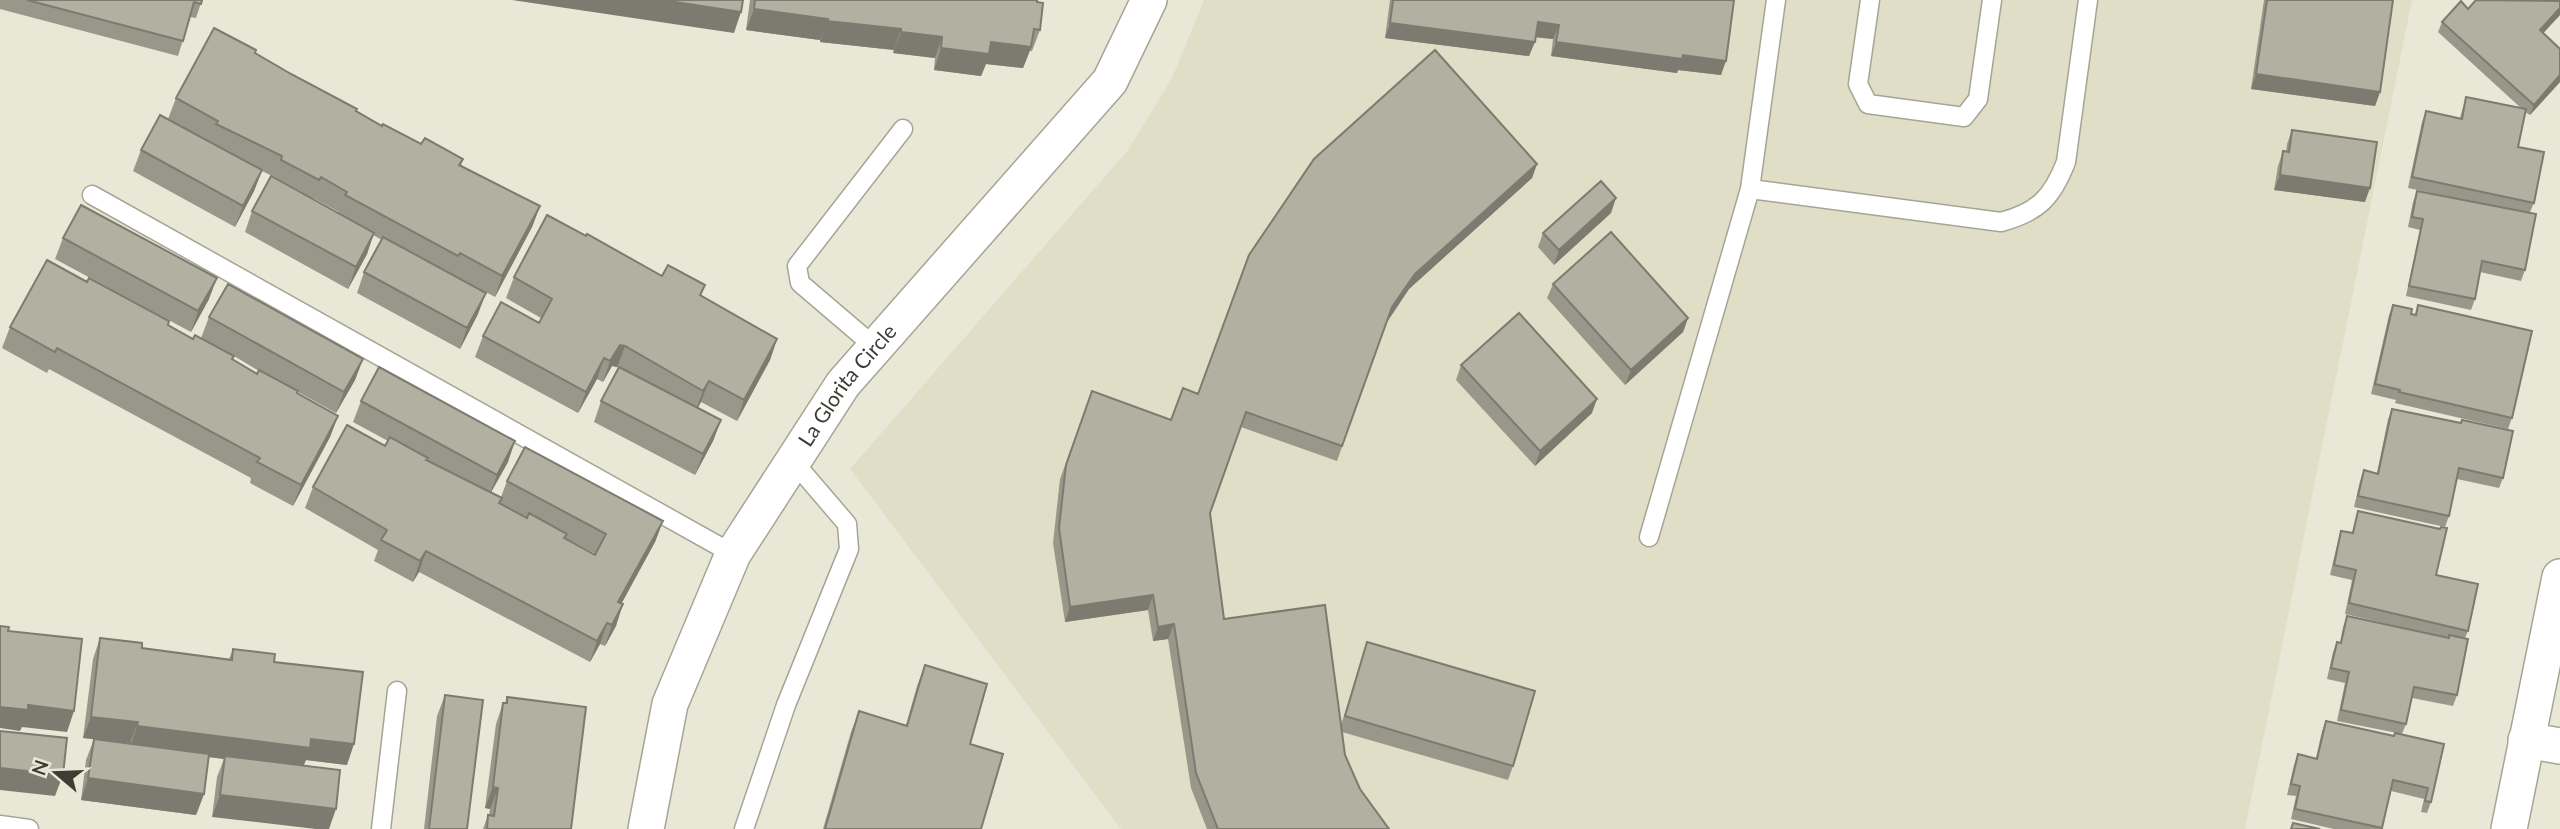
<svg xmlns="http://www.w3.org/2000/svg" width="2560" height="829" font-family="Lato,sans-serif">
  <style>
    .built { fill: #e0dec6 }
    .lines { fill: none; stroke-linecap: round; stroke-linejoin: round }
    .lane-casing { stroke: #a6a595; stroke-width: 21 }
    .street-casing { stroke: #a6a595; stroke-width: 38 }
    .lane { stroke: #fff; stroke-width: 18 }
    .street { stroke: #fff; stroke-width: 35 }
    .wall { fill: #99978a; fill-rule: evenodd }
    .shaded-wall { fill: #7d7b70 }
    .building { fill: #b2b0a0; stroke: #7d7b70; stroke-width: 2 }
    .labels { text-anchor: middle; stroke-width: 5; stroke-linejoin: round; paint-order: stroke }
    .street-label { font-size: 21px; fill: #3d3d36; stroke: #e9e8d7 }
  </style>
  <rect width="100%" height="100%" fill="#e9e8d7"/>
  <!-- built -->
  <path class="built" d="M1204 0H2412L2245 829H1121L850 469 1128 150 1172 78Z"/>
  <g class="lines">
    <!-- lane casing -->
    <g class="lane-casing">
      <path id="lane" d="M1870 0 1858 84 1868 104 1964 117 1978 99 1992 0
        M1750 189 2001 222C2038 212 2052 198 2066 162L2088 0
        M92 195 733 554
        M875 347 800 283 797 266 903 129
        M1649 537 1750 189 1776 0
        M0 825 29 829
        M381 829 397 691
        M744 829 786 705 849 549 847 524 793 461"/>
    </g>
    <!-- street casing -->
    <g class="street-casing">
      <g id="street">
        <path d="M2526 740 2560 746"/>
        <path id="s1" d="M646 829 670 704 733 554 843 384 1110 81 1149 0"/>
        <path d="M2509 829 2560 577"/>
      </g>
    </g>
    <!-- lane -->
    <use href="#lane" class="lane"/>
    <!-- street -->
    <use href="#street" class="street"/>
  </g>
  <!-- wall -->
  <path class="wall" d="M0 0H202L196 18 190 17 178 56 0 9Z
    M750 0H1037L1040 30 1032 51H1030L1023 68 986 64 981 76 934 70 935 58 893 53 894 50 820 42V40L746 30Z
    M1390 0H1734L1721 75 1678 70 1677 73 1551 56 1553 39 1536 37 1529 56 1385 38Z
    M2264 0H2393L2380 92 2375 106 2251 89Z
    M2468 9 2560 15 2543 33 2560 49V82L2530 115 2525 112 2518 147 2534 203 2530 212 2525 270 2521 281 2480 272 2475 299 2471 310 2406 296 2420 230 2408 227 2413 202 2417 191 2483 204 2408 188 2422 122 2426 111 2460 118 2466 97 2522 109 2438 32 2442 22Z
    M255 53 291 74 357 109 356 112 382 126 421 144 463 159 461 166 540 206 532 227 495 297 452 274 478 314 460 349 357 293 364 272 382 240 373 235 367 254 348 289 245 232 252 211 274 177 262 171 254 191 235 227 133 171 141 150 168 119 176 98ZM313 198 339 212 338 213 312 199Z
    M2292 130 2365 202 2274 190 2278 166 2283 151 2286 152 2287 144Z
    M1537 164 1532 178 1409 289 1387 322 1337 461 1241 427 1210 513 1224 619 1341 725 1367 642 1513 766 1508 780 1342 732 1345 755 1360 789 1389 829H1207L1191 788 1168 639 1153 641 1148 610 1065 622 1053 543 1060 479 1092 391 1171 420 1198 394Z
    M1611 213 1554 265 1538 247 1543 233Z
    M63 238 209 299 191 332 55 259Z
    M662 276 705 285 701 296 777 339 770 360 737 421 701 402 698 408 721 420 713 441 695 475 594 422 601 401 618 368 617 367 612 366 603 382 597 379 578 413 475 357 483 336 539 323 541 318 506 298 514 277Z
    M1553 284 1688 318 1683 332 1625 385 1547 298Z
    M2393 305 2411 314 2415 315 2418 305 2512 418 2508 429 2395 403 2396 400 2371 394 2389 315Z
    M209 317 363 359 355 380 336 413 298 392 297 394 338 416 330 437 293 506 250 483 251 478 49 369 47 373 2 348 10 327 168 325 193 339 201 338ZM234 356 259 371 257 374 232 360Z
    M1461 365 1592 413 1535 466 1456 380Z
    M361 401 508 462 491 492 501 497 507 481 663 521 655 542 621 603 616 626 605 646 600 644 590 662 419 572 413 582 374 561 378 550 305 508 313 487 385 446 388 441 353 422ZM500 503 527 517V518ZM565 538 596 554 595 555 565 539Z
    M2392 409 2503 478 2499 488 2457 479 2449 516 2445 527 2354 507 2360 481 2364 470 2377 473 2388 419Z
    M2358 511 2436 575 2468 631 2465 638 2457 695 2453 706 2412 698 2406 724 2402 734 2337 721 2345 683 2327 679 2333 652 2337 642 2340 643 2343 627 2347 616 2447 638 2345 614 2352 580 2330 575 2338 541 2341 531 2352 533Z
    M100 638 142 648 229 659 233 649 274 662 347 765 306 760 303 766 212 817 217 777 224 759 209 757 204 794 196 815 81 800 86 760 94 739 130 743 83 738 93 659Z
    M925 665 970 744 981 829H823L851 732 859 711 906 725 917 686Z
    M445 695 467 829H424L437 716Z
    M507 697 571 829H483L488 815H489L490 809 485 808 496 724 503 703H505Z
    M2326 721 2394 736 2444 744 2431 802 2427 813 2421 812 2424 799 2391 791 2382 829H2334L2291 819 2296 796 2287 795 2294 765 2298 754 2316 758 2322 731Z"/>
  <!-- shaded-wall -->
  <path class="shaded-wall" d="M512 0H662L741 12 734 33Z
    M2560 8V15L2536 41 2540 30Z
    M754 9 828 19 820 40 746 30Z
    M827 21 901 29 894 50 820 42Z
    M1538 22 1559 25 1553 39 1533 37Z
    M1390 23 1535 42 1529 56 1385 38Z
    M901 32 942 37 935 58 893 53Z
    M991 42 1031 47 1023 68 986 64 981 76 934 70 941 48Z
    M1556 42 1683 55 1726 61 1721 75 1678 70 1677 73 1551 56Z
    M2256 74 2380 92 2375 106 2251 89Z
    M2560 75V82L2530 115 2534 105Z
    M1537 164 1532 178 1409 289 1387 322 1392 307 1415 274Z
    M262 170 254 191 235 227 243 206Z
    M2280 175 2370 188 2365 202 2274 190Z
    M1616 198 1611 213 1554 265 1559 250Z
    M540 206 532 227 495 297 502 276Z
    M374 233 367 254 348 289 356 267Z
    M217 278 209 299 191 332 198 311Z
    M486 293 478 314 460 349 467 328Z
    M1688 318 1683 332 1625 385 1631 370Z
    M777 339 770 360 737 421 744 400Z
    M620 345 625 346 617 367 612 366 603 382 610 361Z
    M604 358 597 379 578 413 586 392Z
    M363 359 355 380 336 413 344 392Z
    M709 381 701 402 695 412 703 391Z
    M1597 399 1592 413 1535 466 1540 451Z
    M338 416 330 437 293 506 301 485Z
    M721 420 713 441 695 475 703 454Z
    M515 441 508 462 489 496 497 475Z
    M663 521 655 542 611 623 618 602Z
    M426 551 419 572 413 582 420 561Z
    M1153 595 1148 610 1065 622 1070 607Z
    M623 604 616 626 605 646 612 625Z
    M607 623 600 644 590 662 597 641Z
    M1174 624 1168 639 1153 641 1158 627Z
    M28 705 74 711 67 732 22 727 20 731 0 728V707Z
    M91 717 138 722 130 743 83 738Z
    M137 726 311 739 354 744 347 765 306 760 302 769 130 747Z
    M0 768 63 775 55 796 0 790Z
    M88 778 204 794 196 815 81 800Z
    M493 787 498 788 490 809 485 808Z
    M220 795 336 809 329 829H316L212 817Z"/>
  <!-- building -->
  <path class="building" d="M27 0H202L201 4 194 2 183 41Z
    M662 0H743L741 12Z
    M755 0H1037V2L1043 3 1040 30 1034 29 1031 47 991 42 989 54 941 48 942 37 901 32V29L827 21 828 19 754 9Z
    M1393 0H1734L1726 61 1683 55 1682 59 1556 42 1559 25 1538 22 1535 42 1390 23Z
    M2267 0H2393L2380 92 2256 74Z
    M2476 0 2560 1V8L2540 30 2560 49V75L2534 105 2442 22 2461 1 2468 9Z
    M214 28 256 50 255 53 291 74 357 109 356 111 382 126 383 124 421 144 425 138 463 159 459 165 540 206 502 276 460 253 458 256 345 195 347 192 321 177 319 180 281 160 282 156 216 124 218 121 176 98Z
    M1435 50 1537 164 1415 274 1392 307 1342 446 1246 412 1210 513 1224 619 1325 605 1345 755 1360 789 1389 829H1218L1196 773 1174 624 1158 627 1153 595 1070 607 1059 528 1066 465 1092 391 1171 420 1183 388 1198 394 1249 255 1314 159Z
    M2466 97 2526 109 2518 147 2544 152 2534 203 2412 177 2426 111 2462 119Z
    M160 115 262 170 243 206 141 150Z
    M2292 130 2377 142 2370 188 2280 175 2283 151 2289 152Z
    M271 176 374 233 356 267 252 211Z
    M1601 181 1616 198 1559 250 1543 233Z
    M2417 191 2536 214 2525 270 2482 261 2475 299 2409 286 2423 219 2412 217Z
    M81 205 217 278 198 311 63 238Z
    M547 215 586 236 587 234 662 276 668 265 705 285 700 295 777 339 744 400 709 381 703 391 625 346 620 345 610 361 604 358 586 392 483 336 501 302 539 323 552 299 514 277Z
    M1611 232 1688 318 1631 370 1553 284Z
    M383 237 486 293 467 328 364 272Z
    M47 260 87 282 89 278 169 321 168 325 193 339 195 335 234 356 232 359 257 374 259 370 298 391 297 393 338 416 301 485 257 462 260 458 57 348 55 352 10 327Z
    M228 284 363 359 344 392 209 317Z
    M2393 305 2412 309 2411 314 2416 315 2418 305 2532 331 2512 418 2399 392 2400 390 2375 384Z
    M1519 313 1597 399 1540 451 1461 365Z
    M379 367 515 441 497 475 361 401Z
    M619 367 721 420 703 454 601 401Z
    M2392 409 2461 423 2462 420 2513 431 2503 478 2459 468 2449 516 2358 496 2364 470 2378 474Z
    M347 425 385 446 390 437 428 458 426 460 502 498 499 503 527 518 529 513 567 534 564 538 595 555 606 534 507 481 525 447 663 521 618 602 623 604 612 625 607 623 597 641 426 551 420 561 381 540 387 530 313 487Z
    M2358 511 2440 529 2441 527 2447 528 2436 575 2478 584 2468 631 2349 603 2356 570 2334 565 2341 531 2353 533Z
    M2347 616 2449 638V635L2468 639 2457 695 2414 687 2406 724 2341 710 2349 672 2331 668 2337 642 2341 643Z
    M0 626 9 627 8 631 82 639 74 711 28 705V710L0 707Z
    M100 638 142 643V648L232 660 233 649 275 654 274 662 363 672 354 744 311 739 310 748 137 726 138 722 91 717Z
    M1367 642 1535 691 1513 766 1345 716Z
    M925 665 987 684 970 744 1003 754 981 829H825L859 711 907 726Z
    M445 695 483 700 467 829H429Z
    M507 697 586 707 571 829H487L488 815 494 816 498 788 493 787 503 703H507Z
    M2326 721 2394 736 2395 733 2444 744 2431 802 2425 801 2428 788 2393 780 2382 828 2295 809 2300 786 2291 784 2298 754 2317 759Z
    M0 731 67 738 63 775 0 768Z
    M94 739 209 754 204 794 88 778Z
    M225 756 340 770 336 809 220 795Z
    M2293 823 2320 829H2291Z"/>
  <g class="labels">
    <!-- street labels -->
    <g class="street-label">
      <text dy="7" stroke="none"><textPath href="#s1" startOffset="494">La Glorita Circle</textPath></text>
    </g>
  </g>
  <!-- north arrow -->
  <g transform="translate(56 773) rotate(289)" stroke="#e9e8d7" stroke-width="5" paint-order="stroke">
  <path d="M0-5L12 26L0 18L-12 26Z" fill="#3d3d36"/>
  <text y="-10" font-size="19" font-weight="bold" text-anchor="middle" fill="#3d3d36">N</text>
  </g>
</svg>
